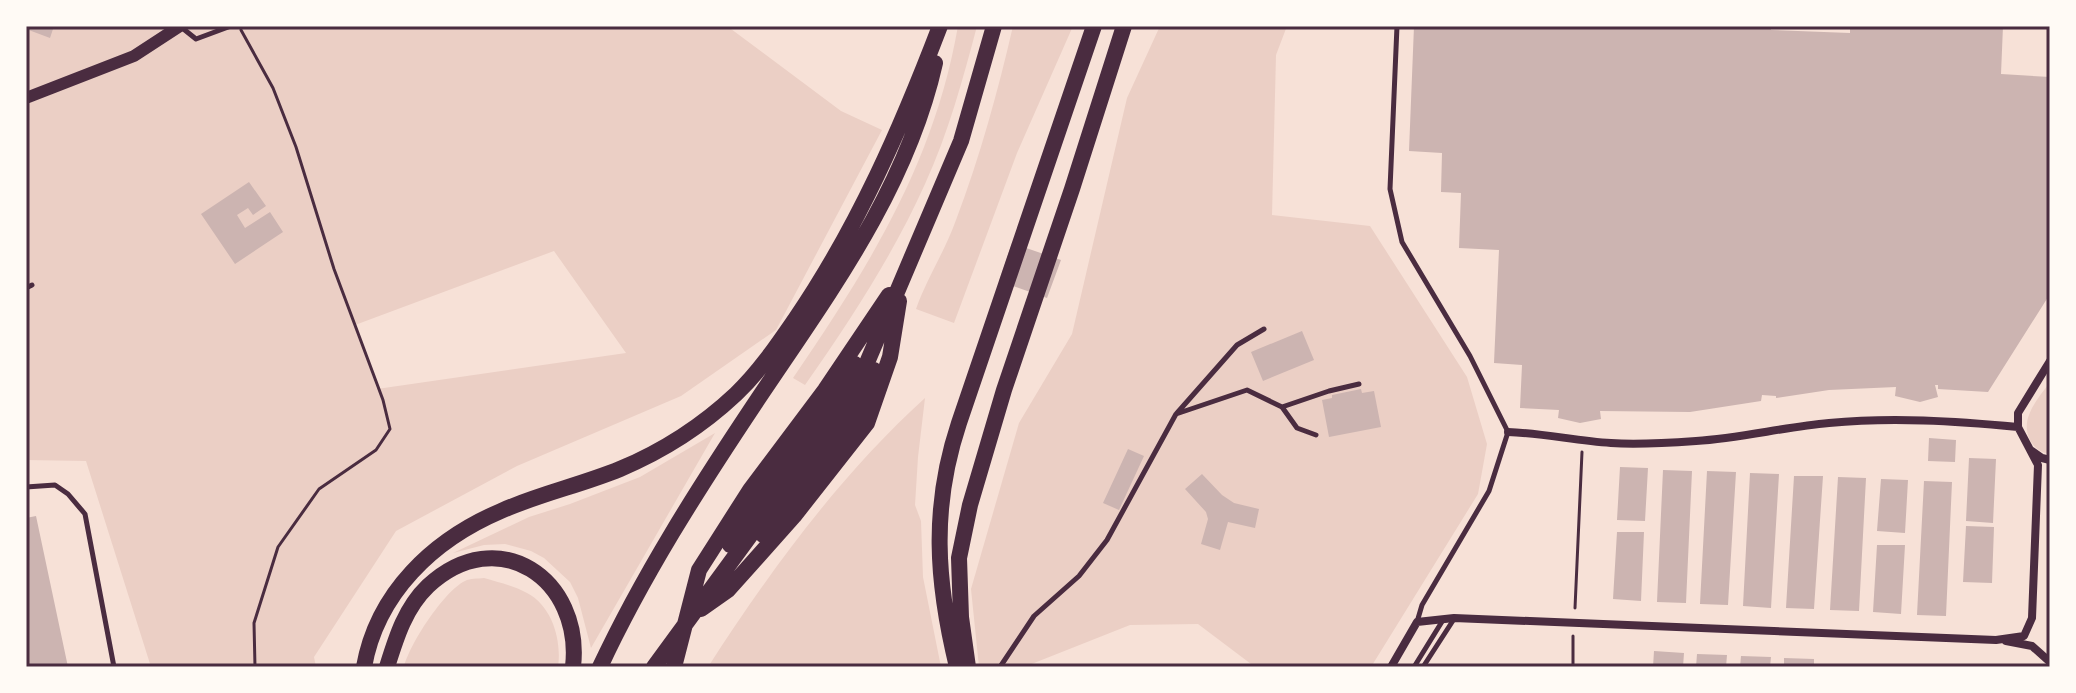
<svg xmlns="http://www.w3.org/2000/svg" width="2076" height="693" font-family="'Golos Text',sans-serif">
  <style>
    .green { fill: #ebcfc5; fill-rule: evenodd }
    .building { fill: #ccb4b1 }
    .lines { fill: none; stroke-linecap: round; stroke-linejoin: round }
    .path { stroke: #4a2c40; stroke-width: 3 }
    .service { stroke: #4a2c40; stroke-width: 5 }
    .minor { stroke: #4a2c40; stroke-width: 8 }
    .secondary { stroke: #4a2c40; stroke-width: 12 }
    .trunk { stroke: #4a2c40; stroke-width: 16 }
    .motorway { stroke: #4a2c40; stroke-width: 16 }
    .neatline { fill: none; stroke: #4a2c40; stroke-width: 3 }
  </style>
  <rect width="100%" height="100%" fill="#f7e1d7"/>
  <!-- green -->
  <path class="green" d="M26 26H727L841 111 882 130 776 330 681 396 517 466 396 531 314 657 316 667H151L86 461 26 460ZM554 251 626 353 377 389 355 325Z
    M958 26H977C963 79 948 134 925 184 893 255 850 321 805 385L793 378C870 265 934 163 958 26Z
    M1013 26H1073L1017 153 954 323 916 309C927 278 945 251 956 220 980 157 998 91 1013 26Z
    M1160 26H1287L1276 55 1272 215 1370 226 1467 377 1487 444 1478 494 1371 667H1255L1198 624 1130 625 1024 667H979L971 589 1019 423 1072 334 1127 98Z
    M2050 382V454C2032 452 2022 432 2029 415 2033 403 2043 392 2050 382Z
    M925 398 918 457 915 505 921 521 923 577 941 667H708C770 571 840 475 925 398Z
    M715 433 591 648 578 598 570 582 544 558 531 551 505 544 484 545 453 553 529 517 570 504 640 477Z
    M484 578C498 582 514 586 527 593 552 606 562 640 558 667H404C409 645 444 591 465 581 470 578 478 579 484 578Z"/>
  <!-- building -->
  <path class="building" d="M26 26H54L50 38 26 29Z
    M1414 26H1771V30L1850 33V26H2003L2001 74 2050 77V294L1988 392 1938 389V385H1935L1938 397 1920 402 1895 396 1896 387 1829 390 1776 398V396L1762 395 1761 401 1690 412 1600 411 1601 419 1580 423 1558 418 1559 410 1520 408 1522 365 1494 363 1499 250 1459 248 1461 193 1441 192 1442 153 1409 151Z
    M249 182 266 206 253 215 248 208 237 215 245 228 270 212 283 232 235 264 201 214Z
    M1012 243 1061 260 1047 298 999 281Z
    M1302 331 1314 360 1263 381 1251 352Z
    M1361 389 1362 393 1374 391 1381 427 1329 437 1322 400 1332 398V395Z
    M1929 438 1956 440 1955 462 1928 461Z
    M1128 449 1144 456 1119 510 1103 503Z
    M1969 458 1996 459 1993 523 1966 521Z
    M1620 467 1648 468 1645 521 1617 520Z
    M1663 470 1692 471 1686 603 1657 602Z
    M1707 471 1736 472 1728 605 1700 604Z
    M1750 473 1779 474 1771 608 1743 606Z
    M1202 474 1222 495 1234 503 1259 509 1255 528 1228 522 1220 550 1201 544 1208 519 1206 512 1185 489Z
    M1794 476H1823L1814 609 1786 608Z
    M1838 477 1866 478 1859 611 1830 610Z
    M1881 479 1908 480 1905 533 1877 531Z
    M1924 481 1952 482 1946 616 1917 615Z
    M36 516 68 667H26V518Z
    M1966 526 1994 527 1992 583 1963 582Z
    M1617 532H1644L1641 601 1613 599Z
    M1877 545H1905L1901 614 1873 612Z
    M1654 651 1684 653 1683 667H1653Z
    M1697 654 1727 655 1726 667H1696Z
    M1741 656 1771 657 1770 667H1740Z
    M1784 658 1814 659V667H1784Z"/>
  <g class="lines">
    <!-- path -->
    <path class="path" d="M241 30 273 88 296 147 334 269 383 400 390 429 376 450 319 489 278 547 254 623 255 667
      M1575 608 1582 452
      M1573 667V636"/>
    <!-- service -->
    <path class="service" d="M1397 26 1390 189 1402 242 1470 356 1508 432 1489 491 1422 605 1417 622
      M181 27 196 39 231 26
      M26 288 32 285
      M1282 407 1329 391 1359 384
      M1177 413 1237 345 1264 329
      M26 487 55 485 68 494 85 514 114 667
      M1000 667 1034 616 1079 576 1107 540 1176 414 1247 390 1282 407 1297 428 1316 435
      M1414 667 1443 620
      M1423 667 1454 619"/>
    <!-- minor -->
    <path class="minor" d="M1508 432C1543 433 1576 441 1611 443 1639 445 1668 443 1696 441 1741 438 1784 427 1829 423 1892 417 1955 421 2018 427
      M2032 451 2042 458 2050 460
      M2006 641 2032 646 2050 662
      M1391 667 1417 622 1454 618 1996 640 2024 636 2032 618 2038 465 2018 427V413L2050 361"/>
    <!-- secondary -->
    <path class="secondary" d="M26 98 134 56 180 26"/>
    <!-- trunk -->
    <path class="trunk" d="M763 535 856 416 874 370
      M730 545 846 381 855 364
      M701 609 728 590 794 516 867 423 890 357 899 301
      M364 667C377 593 433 540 501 511 539 494 581 485 620 469 663 451 703 425 736 394 760 371 778 344 796 318 858 227 901 128 940 26
      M387 667C396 638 405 608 428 586 498 521 583 579 573 667
      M600 667C643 575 698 489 754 405 826 297 906 192 935 63
      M654 667 845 406 866 365 961 141 994 26
      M674 667 699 570 750 490 825 390 889 295"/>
    <!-- motorway -->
    <path class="motorway" d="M957 667C936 581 931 507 959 423L1094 26
      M968 667 961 617 959 558 970 505 1004 390 1072 189 1124 26"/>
  </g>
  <!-- border -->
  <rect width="2076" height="693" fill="none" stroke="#fffaf5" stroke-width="56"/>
  <rect x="28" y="28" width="2020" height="637" class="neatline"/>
</svg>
